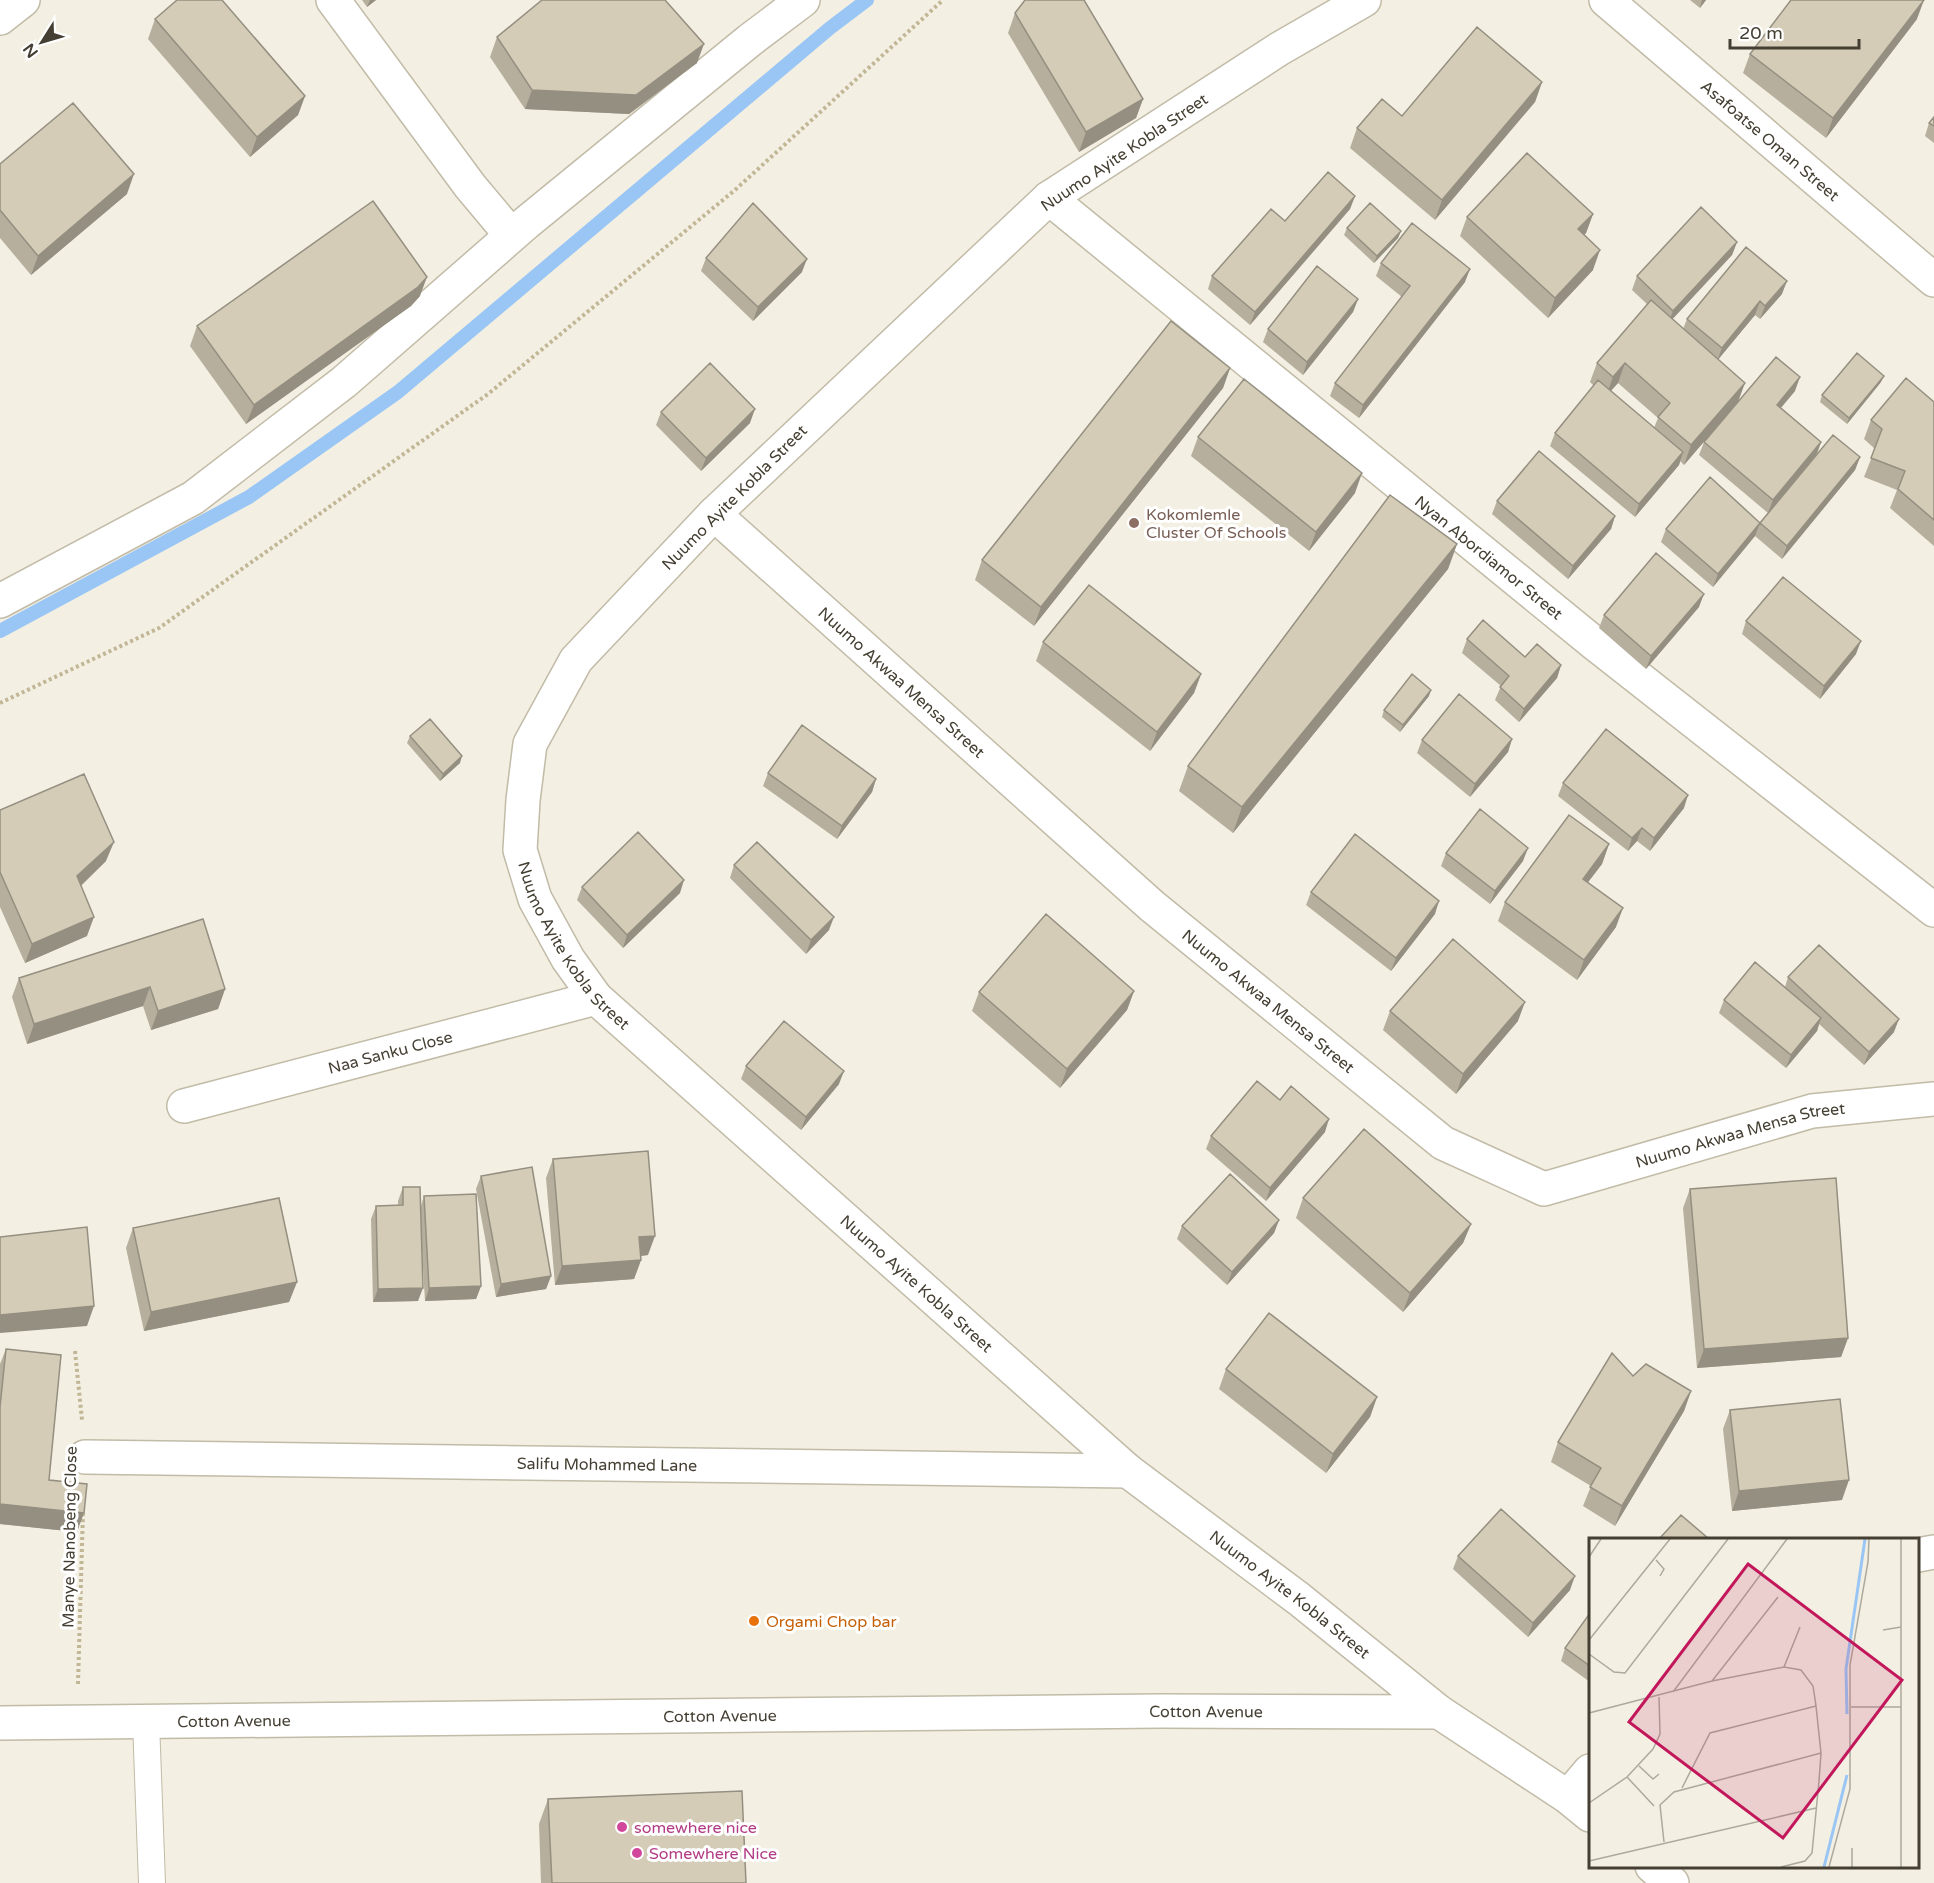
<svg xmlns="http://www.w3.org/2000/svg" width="1934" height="1883" font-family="'Varela Round',sans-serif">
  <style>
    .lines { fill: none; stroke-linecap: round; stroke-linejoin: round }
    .stream { stroke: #99c6f5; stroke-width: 14 }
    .lane-casing { stroke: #c1bba7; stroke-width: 28 }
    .street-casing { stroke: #c1bba7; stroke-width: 36 }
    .path { stroke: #c1b695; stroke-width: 4; stroke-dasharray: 3 3; stroke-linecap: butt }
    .lane { stroke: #fff; stroke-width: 26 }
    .street { stroke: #fff; stroke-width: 33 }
    .wall { fill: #b6af9d; fill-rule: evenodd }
    .shaded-wall { fill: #948f80 }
    .building { fill: #d4ccb7; stroke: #948f80; stroke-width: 1.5 }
    .education-dot { fill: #8d6e63; stroke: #fff; stroke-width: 2 }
    .food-dot { fill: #e8710a; stroke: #fff; stroke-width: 2 }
    .hotel-dot { fill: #d1479c; stroke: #fff; stroke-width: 2 }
    .labels { text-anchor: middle; stroke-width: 6; stroke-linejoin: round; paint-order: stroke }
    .street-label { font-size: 16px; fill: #443f32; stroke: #fff }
    .education-label { font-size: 16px; fill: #785e54; stroke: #fff; text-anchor: start }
    .food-label { font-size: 16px; fill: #c56008; stroke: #fff; text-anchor: start }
    .hotel-label { font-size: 16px; fill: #b23c85; stroke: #fff; text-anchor: start }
    .inset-river { fill: none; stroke: #99c6f5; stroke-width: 3 }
    .inset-road { fill: none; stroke: #ada99c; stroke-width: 1.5 }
    .view { fill: #c2185b; fill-opacity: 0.15; stroke: #c2185b; stroke-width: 3 }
    .inset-edge { fill: none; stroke: #443f32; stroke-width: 3 }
  </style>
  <rect width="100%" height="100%" fill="#f3efe2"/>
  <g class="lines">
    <!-- stream -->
    <path class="stream" d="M0 631 249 497 398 392 830 28 867 0"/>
    <!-- lane casing -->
    <g class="lane-casing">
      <path id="lane" d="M146 1722 152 1883"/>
    </g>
    <!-- street casing -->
    <g class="street-casing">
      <g id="street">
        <path d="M333 0 470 186 511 235"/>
        <path id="s1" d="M1364 0 1279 49 1049 198 714 514 576 660 530 744 523 800 520 850 535 899 568 959 596 998 1128 1471 1299 1599 1439 1712 1568 1797 1590 1815"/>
        <path id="s2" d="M1606 0 1934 280"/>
        <path d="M0 18 23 0"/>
        <path id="s3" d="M1049 198 1594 643 1934 910"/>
        <path id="s4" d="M714 514 1152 906 1443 1143 1544 1189 1812 1111 1934 1099"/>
        <path d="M0 601 193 498 344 382 526 223 750 40 803 0"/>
        <path id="s5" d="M184 1106 596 998"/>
        <path id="s6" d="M85 1457 1128 1471"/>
        <path d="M1918 1555 1934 1552"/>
        <path id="s7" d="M0 1723 1161 1711 1439 1712"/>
        <path d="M1568 1797 1590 1771"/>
        <path d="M1652 1866 1672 1883"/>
      </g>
    </g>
    <!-- path -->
    <path class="path" d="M0 703 159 628 488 394 735 190 943 0
      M75 1351 82 1420
      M78 1684 83 1511"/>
    <!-- lane -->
    <use href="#lane" class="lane"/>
    <!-- street -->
    <use href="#street" class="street"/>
  </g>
  <!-- wall -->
  <path class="wall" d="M362 0H376L367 7Z
    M1690 0H1706L1700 8Z
    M1015 13 1143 99 1136 118 1079 152 1008 33Z
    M155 19 305 96 298 115 250 157 148 39Z
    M1917 19 1826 138 1743 73 1750 54Z
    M497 37 697 63 629 114 525 109 490 57Z
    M1542 82 1535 102 1435 220 1350 148 1357 128 1402 116Z
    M1934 117V143L1925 136 1929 123Z
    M0 164 127 194 31 275 0 238Z
    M1355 196 1350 209 1250 325 1208 289 1212 276 1285 221Z
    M1593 214 1586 233 1584 235 1593 270 1548 318 1460 236 1467 217Z
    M1347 228 1401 231 1398 238 1374 263 1344 235Z
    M1737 242 1732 255 1672 319 1683 329 1687 319 1782 294 1760 319 1755 315 1718 359 1739 400 1795 391 1781 408 1821 442 1817 455 1860 457 1855 470 1782 559 1755 536 1713 587 1661 542 1666 529 1760 523 1768 513 1699 455 1704 442 1707 438 1684 465 1680 461 1679 465 1635 517 1550 446 1555 433 1594 386 1590 382 1597 363 1647 304 1632 290 1637 276ZM1618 383 1658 418 1654 428 1611 391Z
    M706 258 802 272 753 321 701 271Z
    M1381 263 1465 282 1359 418 1330 396 1335 383 1402 297 1376 276Z
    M420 296 411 306 246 424 190 346 197 326Z
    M1358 299 1353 312 1303 375 1263 342 1268 329Z
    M1230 368 1223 388 1034 626 975 580 982 560Z
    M1881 382 1847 424 1820 402 1822 395Z
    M1934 402V546L1890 508 1897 490 1864 477 1875 449 1864 439 1871 420Z
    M661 412 750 423 701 471 656 425Z
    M1198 437 1355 493 1309 551 1191 456Z
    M1497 501 1615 516 1611 529 1568 579 1492 514Z
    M1457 544 1448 569 1233 833 1179 791 1188 766Z
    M1699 607 1646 669 1599 628 1604 615Z
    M1746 621 1856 654 1820 699 1742 634Z
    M1467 639 1525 657 1561 665 1557 678 1519 722 1495 700 1501 686 1462 653Z
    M1043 642 1201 674 1194 693 1150 751 1036 661Z
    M1429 696 1400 732 1382 717 1384 710Z
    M410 736 460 763 440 781 407 743Z
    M1512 739 1508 752 1470 797 1417 753 1422 740Z
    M768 773 876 779 872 792 837 839 763 786Z
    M1563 783 1684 808 1650 851 1637 841 1628 851 1558 796Z
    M0 810 106 861 81 886 87 936 25 963 0 907Z
    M1609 844 1602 864 1588 882 1616 927 1577 980 1498 921 1505 902Z
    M1446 853 1523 861 1490 904 1441 866Z
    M734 865 829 930 806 954 730 878Z
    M582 887 680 893 623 948 577 900Z
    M1311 892 1435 914 1391 971 1306 905Z
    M1788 977 1894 1032 1864 1065 1819 1024 1817 1031 1786 1068 1719 1013 1724 1000 1785 987Z
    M19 978 225 989 218 1009 151 1030 143 1006 27 1044 12 997Z
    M1134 991 1127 1010 1060 1088 972 1011 979 992Z
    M1390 1011 1518 1021 1456 1094 1383 1030Z
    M746 1066 839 1084 801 1130 741 1079Z
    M1280 1100 1325 1132 1266 1201 1206 1149 1211 1136Z
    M553 1159 648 1255 641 1256V1260L634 1279 555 1285 546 1178Z
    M481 1176 551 1276 546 1289 496 1297 476 1189Z
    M403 1187 421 1206 424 1196 481 1286 476 1299 425 1301 422 1250 418 1301 373 1302 371 1219 376 1206 398 1205V1201Z
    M1690 1189 1848 1338 1841 1357 1697 1368 1683 1208Z
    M1303 1198 1471 1224 1463 1243 1403 1312 1296 1218Z
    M1279 1220 1274 1233 1227 1285 1177 1239 1182 1226Z
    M133 1228 297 1282 289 1302 144 1331 126 1248Z
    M6 1349 49 1480 77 1532 0 1524V1364Z
    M1226 1369 1377 1397 1370 1417 1326 1473 1219 1389Z
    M1633 1376 1691 1391 1684 1411 1615 1526 1583 1506 1591 1486 1551 1462 1558 1442Z
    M1730 1410 1842 1500 1732 1511 1723 1429Z
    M1458 1556 1570 1590 1528 1637 1453 1569Z
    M1590 1613V1682L1561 1661 1565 1648Z
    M548 1799 746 1883H541L539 1824Z"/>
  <!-- shaded-wall -->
  <path class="shaded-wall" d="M370 0H376L367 7Z
    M1702 0H1706L1700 8Z
    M1924 0 1917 19 1826 138 1833 118Z
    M704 44 697 63 629 114 525 109 532 90Z
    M1542 82 1535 102 1435 220 1442 200Z
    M305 96 298 115 250 157 257 137Z
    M1143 99 1136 118 1079 152 1086 132Z
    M134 174 127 194 31 275 38 256Z
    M1355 196 1350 209 1250 325 1255 312Z
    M1593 214 1586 233 1571 249 1578 229Z
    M1401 231 1398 238 1374 263 1377 256Z
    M1737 242 1732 255 1668 324 1673 311Z
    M1600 250 1593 270 1548 318 1555 298Z
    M807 259 802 272 753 321 758 307Z
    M1470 269 1465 282 1359 418 1363 405Z
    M427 277 420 296 411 306 246 424 254 405Z
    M1787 281 1782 294 1760 319 1765 306Z
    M1358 299 1353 312 1303 375 1307 362Z
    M1760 301 1755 315 1717 361 1722 348Z
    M1625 363 1618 383 1606 396 1613 377Z
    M1230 368 1223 388 1034 626 1041 607Z
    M1884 376 1881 382 1847 424 1849 418Z
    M1800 377 1795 391 1772 418 1777 405Z
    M1745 383 1738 402 1684 465 1691 445Z
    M755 409 750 423 701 471 706 458Z
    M1821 442 1816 455 1768 513 1773 500Z
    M1683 452 1679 465 1635 517 1639 504Z
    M1860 457 1855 470 1782 559 1787 546Z
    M1362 473 1355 493 1309 551 1316 532Z
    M1615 516 1611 529 1568 579 1573 566Z
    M1760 523 1755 536 1713 587 1718 574Z
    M1457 544 1448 569 1233 833 1242 807Z
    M1704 594 1699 607 1646 669 1651 656Z
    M1861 641 1856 654 1820 699 1824 686Z
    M1561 665 1557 678 1519 722 1524 709Z
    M1201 674 1194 693 1150 751 1157 732Z
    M1431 690 1429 696 1400 732 1403 725Z
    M1512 739 1508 752 1470 797 1475 784Z
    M462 756 460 763 440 781 443 774Z
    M876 779 872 792 837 839 842 826Z
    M1688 795 1684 808 1650 851 1654 838Z
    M1642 828 1637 841 1628 851 1632 838Z
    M114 842 106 861 70 896 77 876Z
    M1609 844 1602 864 1576 898 1583 879Z
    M1528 848 1523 861 1490 904 1495 891Z
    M684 880 680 893 623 948 627 935Z
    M1439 901 1435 914 1391 971 1396 958Z
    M1623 908 1616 927 1577 980 1584 960Z
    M94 917 87 936 25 963 32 944Z
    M834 917 829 930 806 954 811 940Z
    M150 987 143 1006 27 1044 34 1024Z
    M225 989 218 1009 151 1030 158 1011Z
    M1134 991 1127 1010 1060 1088 1067 1069Z
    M1525 1002 1518 1021 1456 1094 1463 1074Z
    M1821 1018 1817 1031 1786 1068 1791 1055Z
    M1899 1019 1894 1032 1864 1065 1869 1052Z
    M844 1071 839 1084 801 1130 806 1117Z
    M1329 1119 1325 1132 1266 1201 1270 1188Z
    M1279 1220 1274 1233 1227 1285 1232 1272Z
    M1471 1224 1463 1243 1403 1312 1410 1293Z
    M655 1236 648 1255 632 1257 639 1237Z
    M641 1260 634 1279 555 1285 562 1266Z
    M551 1276 546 1289 496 1297 501 1284Z
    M297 1282 289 1302 144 1331 151 1312Z
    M481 1286 476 1299 425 1301 429 1288Z
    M423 1288 418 1301 373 1302 378 1289Z
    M94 1306 87 1326 0 1333V1315Z
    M1848 1338 1841 1357 1697 1368 1704 1349Z
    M1691 1391 1684 1411 1615 1526 1622 1506Z
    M1377 1397 1370 1417 1326 1473 1333 1454Z
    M1849 1480 1842 1500 1732 1511 1739 1491Z
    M0 1504 84 1513 77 1532 0 1524Z
    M1575 1576 1570 1590 1528 1637 1533 1623Z"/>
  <!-- building -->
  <path class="building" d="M177 0H222L305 96 257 137 155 19Z
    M542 0H665L704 44 636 95 532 90 497 37Z
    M1025 0H1084L1143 99 1086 132 1015 13Z
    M1791 0H1924L1833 118 1750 54Z
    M1477 27 1542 82 1442 200 1357 128 1382 99 1402 116Z
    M73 103 134 174 38 256 0 210V164Z
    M1934 117V126L1929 123Z
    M1527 153 1593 214 1578 229 1600 250 1555 298 1467 217Z
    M1328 172 1355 196 1255 312 1212 276 1271 209 1285 221Z
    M373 201 427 277 418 287 254 405 197 326Z
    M753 203 807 259 758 307 706 258Z
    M1370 203 1401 231 1377 256 1347 228Z
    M1701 207 1737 242 1673 311 1637 276Z
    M1412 223 1470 269 1363 405 1335 383 1410 286 1381 263Z
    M1746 247 1787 281 1765 306 1760 301 1722 348 1687 319Z
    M1317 266 1358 299 1307 362 1268 329Z
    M1651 300 1745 383 1691 445 1658 417 1670 403 1625 363 1613 377 1597 363Z
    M1171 321 1230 368 1041 607 982 560Z
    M1857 353 1884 376 1849 418 1822 395Z
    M1776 357 1800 377 1777 405 1821 442 1773 500 1704 442Z
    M710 363 755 409 706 458 661 412Z
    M1906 378 1934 402V520L1898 489 1905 471 1871 458 1882 429 1871 420Z
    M1244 379 1362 473 1316 532 1198 437Z
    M1598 380 1683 452 1639 504 1555 433Z
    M1833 435 1860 457 1787 546 1760 523Z
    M1539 451 1615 516 1573 566 1497 501Z
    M1710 477 1760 523 1718 574 1666 529Z
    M1390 495 1457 544 1242 807 1188 766Z
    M1656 553 1704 594 1651 656 1604 615Z
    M1783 577 1861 641 1824 686 1746 621Z
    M1089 585 1201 674 1157 732 1043 642Z
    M1483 620 1525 657 1537 644 1561 665 1524 709 1500 687 1509 676 1467 639Z
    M1412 674 1431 690 1403 725 1384 710Z
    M1459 694 1512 739 1475 784 1422 740Z
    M430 719 462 756 443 774 410 736Z
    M802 725 876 779 842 826 768 773Z
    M1606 729 1688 795 1654 838 1642 828 1632 838 1563 783Z
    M84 774 114 842 77 876 94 917 32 944 0 872V810Z
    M1480 809 1528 848 1495 891 1446 853Z
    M1569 815 1609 844 1583 879 1623 908 1584 960 1505 902Z
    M638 832 684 880 627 935 582 887Z
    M1355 834 1439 901 1396 958 1311 892Z
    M757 842 834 917 811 940 734 865Z
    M1046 914 1134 991 1067 1069 979 992Z
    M203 919 225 989 158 1011 150 987 34 1024 19 978Z
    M1453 939 1525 1002 1463 1074 1390 1011Z
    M1819 945 1899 1019 1869 1052 1788 977Z
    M1755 962 1821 1018 1791 1055 1724 1000Z
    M784 1021 844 1071 806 1117 746 1066Z
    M1257 1081 1280 1100 1291 1086 1329 1119 1270 1188 1211 1136Z
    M1364 1129 1471 1224 1410 1293 1303 1198Z
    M648 1151 655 1236 639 1237 641 1260 562 1266 553 1159Z
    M532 1167 551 1276 501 1284 481 1176Z
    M1230 1174 1279 1220 1232 1272 1182 1226Z
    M1836 1178 1848 1338 1704 1349 1690 1189Z
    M403 1187H420L423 1288 378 1289 376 1206 403 1205Z
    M476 1194 481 1286 429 1288 424 1196Z
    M279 1198 297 1282 151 1312 133 1228Z
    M87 1227 94 1306 0 1315V1237Z
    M1269 1313 1377 1397 1333 1454 1226 1369Z
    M6 1349 61 1355 49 1480 87 1484 84 1513 0 1504V1407Z
    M1612 1353 1633 1376 1646 1364 1691 1391 1622 1506 1590 1487 1601 1468 1558 1442Z
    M1840 1399 1849 1480 1739 1491 1730 1410Z
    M1501 1509 1575 1576 1533 1623 1458 1556Z
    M1681 1515 1709 1539H1659Z
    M1590 1613V1666L1565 1648Z
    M742 1791 746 1883H552L548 1799Z"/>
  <!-- markers -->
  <circle class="education-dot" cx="1134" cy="523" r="6"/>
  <circle class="food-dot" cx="754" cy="1621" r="6"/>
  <g class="hotel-dot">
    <circle cx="622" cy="1827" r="6"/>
    <circle cx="637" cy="1853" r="6"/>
  </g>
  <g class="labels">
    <!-- street labels -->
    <g class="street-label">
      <text dy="6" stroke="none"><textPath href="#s2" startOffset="216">Asafoatse Oman Street</textPath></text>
      <text transform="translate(1124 152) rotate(-34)" y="6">Nuumo Ayite Kobla Street</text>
      <text transform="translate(734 497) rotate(-45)" y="6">Nuumo Ayite Kobla Street</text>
      <text dy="6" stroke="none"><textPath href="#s3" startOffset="568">Nyan Abordiamor Street</textPath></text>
      <text dy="6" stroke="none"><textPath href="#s4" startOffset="252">Nuumo Akwaa Mensa Street</textPath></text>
      <text dy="6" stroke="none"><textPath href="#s1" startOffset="1347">Nuumo Ayite Kobla Street</textPath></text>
      <text dy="6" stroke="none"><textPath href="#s4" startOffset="738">Nuumo Akwaa Mensa Street</textPath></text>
      <text dy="6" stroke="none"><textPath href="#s5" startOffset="213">Naa Sanku Close</textPath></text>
      <text dy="6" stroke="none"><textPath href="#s4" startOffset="1278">Nuumo Akwaa Mensa Street</textPath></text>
      <text dy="6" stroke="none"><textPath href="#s1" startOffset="1833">Nuumo Ayite Kobla Street</textPath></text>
      <text dy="6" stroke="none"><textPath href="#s6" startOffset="522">Salifu Mohammed Lane</textPath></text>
      <text transform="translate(69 1537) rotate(-89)" y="6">Manye Nanobeng Close</text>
      <text dy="6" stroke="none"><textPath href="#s1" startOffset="2319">Nuumo Ayite Kobla Street</textPath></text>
      <text dy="6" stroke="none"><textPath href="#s7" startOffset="1206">Cotton Avenue</textPath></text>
      <text dy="6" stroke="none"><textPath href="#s7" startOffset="720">Cotton Avenue</textPath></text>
      <text dy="6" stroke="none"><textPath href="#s7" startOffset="234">Cotton Avenue</textPath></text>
    </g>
    <!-- education labels -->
    <g class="education-label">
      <text x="1146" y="520">Kokomlemle<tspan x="1146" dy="18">Cluster Of Schools</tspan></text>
    </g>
    <!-- food labels -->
    <g class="food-label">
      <text x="766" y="1627">Orgami Chop bar</text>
    </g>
    <!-- hotel labels -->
    <g class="hotel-label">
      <text x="634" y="1833">somewhere nice</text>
      <text x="649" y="1859">Somewhere Nice</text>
    </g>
  </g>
  <!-- overview -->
  <g transform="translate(1589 1538)">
    <rect width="330" height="330" fill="#f3efe2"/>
    <path class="inset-river" d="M258 176 257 131 276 1M235 329 258 237"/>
    <path class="inset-road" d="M0 19 12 1M67 22 75 31 71 38M294 92 312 89M0 102 81 1M0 116 25 134 36 135 139 1M195 129 211 89M123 143 189 59M84 154 198 1M262 169H312M0 175 123 143 195 129 212 132 224 148 227 168 232 215 230 243 223 315 216 323 192 329M50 228 64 241 70 236M38 239 65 268M93 250 121 195 227 168M0 265 38 239 64 211 71 196 70 159M75 304 71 267 85 254 232 215M263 310V329M0 323 227 270M240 329 261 251V127L279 24 280 1M312 329V1"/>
    <path class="view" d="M159 26 313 142 194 300 40 184Z"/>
    <rect width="330" height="330" class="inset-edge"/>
  </g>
  <!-- north arrow -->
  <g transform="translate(42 42) rotate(233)" stroke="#ffffff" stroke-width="4.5" paint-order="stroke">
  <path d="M0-4.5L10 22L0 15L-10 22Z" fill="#443f32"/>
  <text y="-9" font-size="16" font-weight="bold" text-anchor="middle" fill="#443f32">N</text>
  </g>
  <!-- scale -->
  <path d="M1730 39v9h129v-9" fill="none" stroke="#443f32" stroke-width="3"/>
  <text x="1739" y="39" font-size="18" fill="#443f32" stroke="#ffffff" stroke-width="4.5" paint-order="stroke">20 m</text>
</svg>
